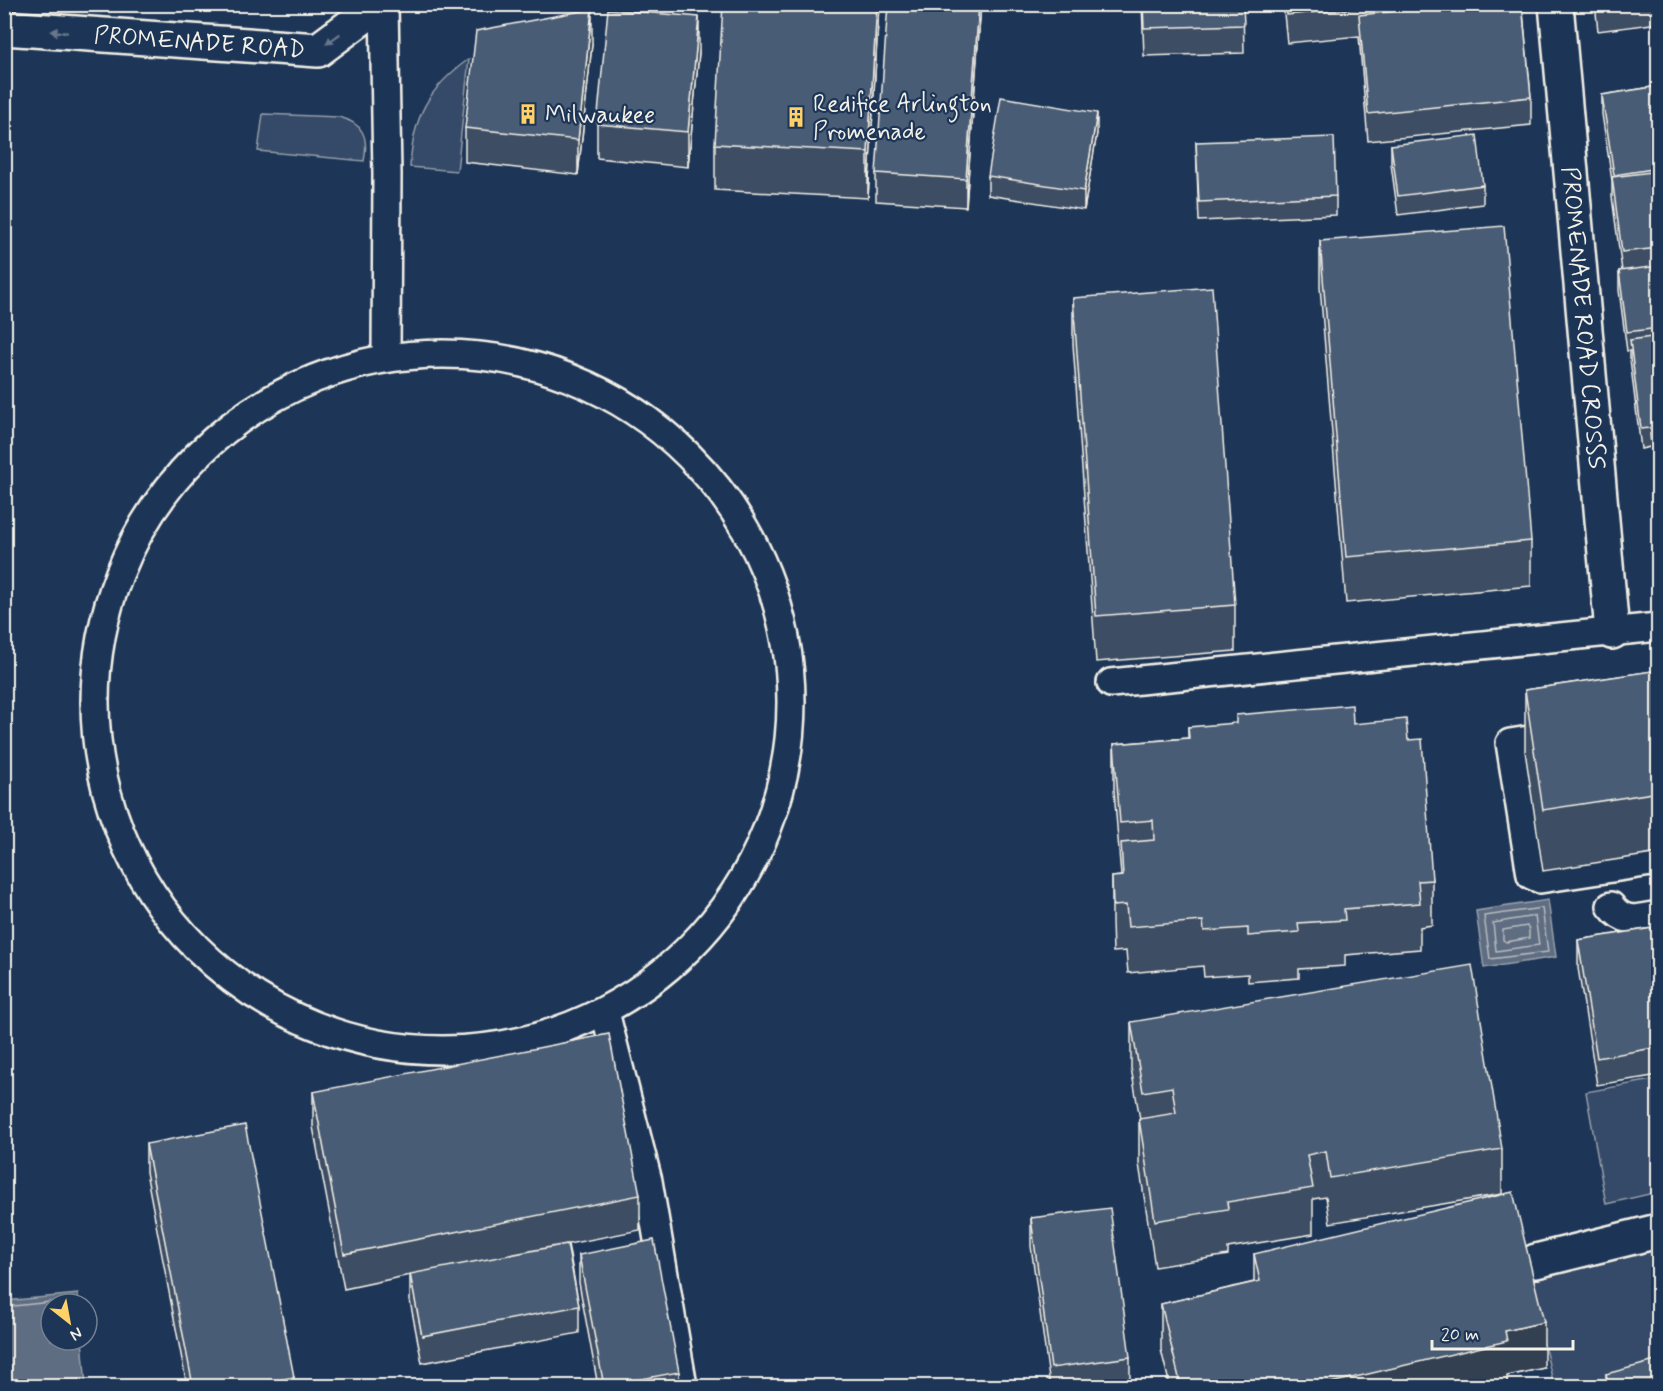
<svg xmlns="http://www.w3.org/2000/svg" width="1663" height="1391" font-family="Mynerve,sans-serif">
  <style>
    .green { fill: #354a67; stroke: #949ea8; stroke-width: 1.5 }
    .water { fill: #5e6d82; stroke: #9aa2ab; stroke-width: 1.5 }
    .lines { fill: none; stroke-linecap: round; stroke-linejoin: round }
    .shore { stroke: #b8bcbf; stroke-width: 1.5 }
    .lane-casing { stroke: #f4f1e8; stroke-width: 32 }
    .street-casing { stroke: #f4f1e8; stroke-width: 38 }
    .secondary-casing { stroke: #f4f1e8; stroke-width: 38 }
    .lane { stroke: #1d3557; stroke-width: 27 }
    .street { stroke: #1d3557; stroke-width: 33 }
    .secondary { stroke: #1d3557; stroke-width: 33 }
    .wall { fill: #3e4e64; stroke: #f4f1e8; stroke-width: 1.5 }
    .shaded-wall { fill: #324051; stroke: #f4f1e8; stroke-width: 1.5 }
    .building { fill: #485b74; stroke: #f4f1e8; stroke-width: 1.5 }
    .oneway { fill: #68778a }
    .labels { text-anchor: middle; stroke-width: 4.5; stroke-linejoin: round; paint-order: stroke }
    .street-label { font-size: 24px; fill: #f4f1e8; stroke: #1d3557 }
    .poi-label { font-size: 24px; fill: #f4f1e8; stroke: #1d3557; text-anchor: start }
  </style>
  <rect width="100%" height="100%" fill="#1d3557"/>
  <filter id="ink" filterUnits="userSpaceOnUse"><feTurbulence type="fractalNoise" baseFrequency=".0167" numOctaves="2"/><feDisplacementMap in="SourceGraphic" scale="12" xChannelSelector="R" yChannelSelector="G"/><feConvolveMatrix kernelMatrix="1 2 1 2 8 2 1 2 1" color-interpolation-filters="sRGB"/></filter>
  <g filter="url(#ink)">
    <!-- green -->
    <path class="green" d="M469 59 457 171 410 167C413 117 428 88 469 59Z
      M263 114 339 117C363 123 369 137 364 161L258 151Z
      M1658 1079V1192L1606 1204 1586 1092Z
      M1658 1249V1373L1610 1386H1554L1529 1281Z"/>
    <!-- water -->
    <path class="water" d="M1548 900 1556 957 1484 968 1476 911Z
      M78 1294 79 1304H51V1340H82L86 1386H5V1301Z"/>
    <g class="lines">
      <!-- shore -->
      <path class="shore" d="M1542 908 1548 952 1490 959 1484 916Z
        M1535 916 1539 945 1496 951 1493 923Z
        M1527 926 1529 929V938L1506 942 1503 940V930Z
        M4 1307 70 1300 73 1304"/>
      <!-- lane casing -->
      <g class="lane-casing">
        <path id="lane" d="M384 4 387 174 386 356
          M95 702a348 348 0 1 1 696 0a348 348 0 1 1-696 0Z
          M1111 683 1658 627
          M1562 735 1510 743 1531 875 1540 879 1658 861
          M1611 906C1625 925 1639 918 1658 915
          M605 1012 648 1181 683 1386"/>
      </g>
      <!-- street casing -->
      <g class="street-casing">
        <g id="street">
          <path id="s1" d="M1556 4 1612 632"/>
          <path d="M1536 1261 1658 1231"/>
        </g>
      </g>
      <!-- secondary casing -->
      <g class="secondary-casing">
        <g id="secondary">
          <path id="s2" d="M4 28 318 50 380 4"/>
        </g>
      </g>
      <!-- lane -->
      <use href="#lane" class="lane"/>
      <!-- street -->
      <use href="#street" class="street"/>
      <!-- secondary -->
      <use href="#secondary" class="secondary"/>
    </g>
    <!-- wall -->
    <path class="wall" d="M879 4 868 198 715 190V144Z
      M981 4 966 207 876 201V173Z
      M1142 4H1243L1244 53 1144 56Z
      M1283 4H1389V12L1396 11 1395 4H1533V10L1523 11 1531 97V125L1368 141 1359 36 1287 43Z
      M1595 4H1659V23L1598 31Z
      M592 44 578 175 465 162V128Z
      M699 52 688 167 597 158V124Z
      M1659 86V526L1650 447 1641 449 1630 359V351H1627L1619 290V271H1622L1612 197V181L1602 114V95Z
      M1097 133 1084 210 988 195V176Z
      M1196 142 1336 196V215L1199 221Z
      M1391 145 1483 185V204L1398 215 1391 164Z
      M1320 241 1531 541V586L1346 603 1320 287Z
      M1073 298 1235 605V651L1096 662 1073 344Z
      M1659 670V853L1543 871 1525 751V690Z
      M1353 724 1408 740 1432 880V925L1420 927V949L1345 955V966L1299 969V978L1248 982V974L1204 977 1203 966 1128 973 1126 951 1113 952 1112 922V877L1121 876 1114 790V744L1188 738V727Z
      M1659 927V1075L1597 1085 1578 968V940Z
      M1131 1022 1502 1149V1194L1330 1223 1326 1197 1313 1199V1234L1228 1248V1255L1155 1267 1139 1164V1119H1140L1131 1068Z
      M313 1092 640 1195V1230L568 1244 579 1306V1333L422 1363 410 1301V1275L344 1289 313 1127Z
      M146 1144 294 1377V1386H187L146 1172Z
      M1031 1218 1130 1357V1385L1116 1386H1050L1031 1246Z
      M1254 1254 1544 1368 1507 1376V1386H1170L1161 1350V1304L1254 1282Z
      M579 1255 679 1372V1386H598L579 1283Z
      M1606 1374 1659 1386H1606Z"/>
    <!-- shaded-wall -->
    <path class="shaded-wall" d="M877 4H879L868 198V152Z
      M979 4H981L966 207V179Z
      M592 9V44L578 175V140Z
      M699 17V52L688 167V132Z
      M1097 113V133L1084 210V191Z
      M1544 1322V1368L1507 1376V1386H1318L1505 1331Z"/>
    <!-- building -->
    <path class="building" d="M723 4H877L868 152 715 144Z
      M888 4H979L966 179 876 173Z
      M1143 4H1243L1244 25 1144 28Z
      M1286 4H1389V5L1287 15Z
      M1397 4H1417L1397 6Z
      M1464 4H1522L1531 97 1368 114 1359 15Z
      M592 9 578 140 465 128 476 31Z
      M608 9 699 17 688 132 597 124Z
      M1659 86V168L1614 175 1602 95Z
      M1001 97 1097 113 1084 191 988 176Z
      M1477 135 1483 185 1398 196 1391 145Z
      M1334 137 1336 196 1199 202 1196 142Z
      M1659 171V248L1622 252 1612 177Z
      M1504 226 1531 541 1346 557 1320 241Z
      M1659 266V328L1627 332 1619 271Z
      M1212 287 1235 605 1096 616 1073 298Z
      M1659 336V427L1641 429 1630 340Z
      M1659 433V507L1650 434Z
      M1659 670V792L1543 810 1525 690Z
      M1352 705 1353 724 1406 719 1408 740 1422 739 1432 880 1418 881 1420 903 1344 909 1345 920 1298 923 1299 932 1248 936V928L1204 931 1203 921 1128 927 1126 905 1113 906 1112 877 1123 876 1121 843 1154 840 1153 820 1120 823 1114 744 1189 738 1188 727 1236 723V715Z
      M1659 927V1047L1597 1058 1578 940Z
      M1472 965 1502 1149 1330 1178 1326 1151 1307 1155 1313 1188 1227 1202 1228 1209 1155 1221 1139 1119 1176 1113 1172 1087 1143 1092 1131 1022Z
      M609 1034 640 1195 344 1254 313 1092Z
      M245 1125 294 1377 247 1386H193L146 1144Z
      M1513 1192 1544 1322 1505 1331 1507 1341 1318 1386H1181L1161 1304 1260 1281 1254 1254Z
      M1110 1208 1130 1357 1051 1368 1031 1218Z
      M654 1240 679 1372 604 1386 579 1255Z
      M567 1244 579 1306 422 1336 410 1274Z
      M1659 1360V1386H1609L1606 1374Z"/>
    <!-- one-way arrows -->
    <defs><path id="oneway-solid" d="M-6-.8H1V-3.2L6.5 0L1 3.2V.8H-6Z" transform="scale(1.5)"/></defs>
    <g class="oneway">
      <use href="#oneway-solid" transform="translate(59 32) rotate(-176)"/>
      <use href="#oneway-solid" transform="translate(333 39) rotate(144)"/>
    </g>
  </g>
  <!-- icons -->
  <defs>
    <g id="building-bare" transform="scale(1.62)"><path d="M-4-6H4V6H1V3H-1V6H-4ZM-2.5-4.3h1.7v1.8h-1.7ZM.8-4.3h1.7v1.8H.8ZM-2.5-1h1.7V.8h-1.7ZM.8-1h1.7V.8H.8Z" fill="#ffd166" stroke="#1d3557" stroke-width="2.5" paint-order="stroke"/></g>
  </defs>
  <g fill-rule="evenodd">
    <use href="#building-bare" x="528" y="114"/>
    <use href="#building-bare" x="796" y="117"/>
  </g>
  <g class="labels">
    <!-- street labels -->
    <g class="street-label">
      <text dy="8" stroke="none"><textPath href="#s2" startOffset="196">PROMENADE ROAD</textPath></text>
      <text dy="8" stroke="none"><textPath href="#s1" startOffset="315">PROMENADE ROAD CROSSS</textPath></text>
    </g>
    <!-- poi labels -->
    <g class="poi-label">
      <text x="813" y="111">Redifice Arlington<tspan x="813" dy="28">Promenade</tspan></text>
      <text x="545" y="122">Milwaukee</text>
    </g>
  </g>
  <!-- margin -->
  <rect width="1663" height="1391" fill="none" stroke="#1d3557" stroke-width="24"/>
  <rect x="12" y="12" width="1639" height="1367" fill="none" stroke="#f4f1e8" stroke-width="2" filter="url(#ink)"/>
  <!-- north arrow -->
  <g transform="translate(69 1322) rotate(149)"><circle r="28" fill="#1d3557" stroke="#738091" stroke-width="1.5"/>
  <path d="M0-4.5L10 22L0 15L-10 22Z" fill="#ffd166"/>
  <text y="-9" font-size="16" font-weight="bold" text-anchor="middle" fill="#f4f1e8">N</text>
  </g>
  <!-- scale -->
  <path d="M1432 1340v9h141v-9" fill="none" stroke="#f4f1e8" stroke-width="3"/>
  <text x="1441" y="1340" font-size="18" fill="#f4f1e8" stroke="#1d3557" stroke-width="4.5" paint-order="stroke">20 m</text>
</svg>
